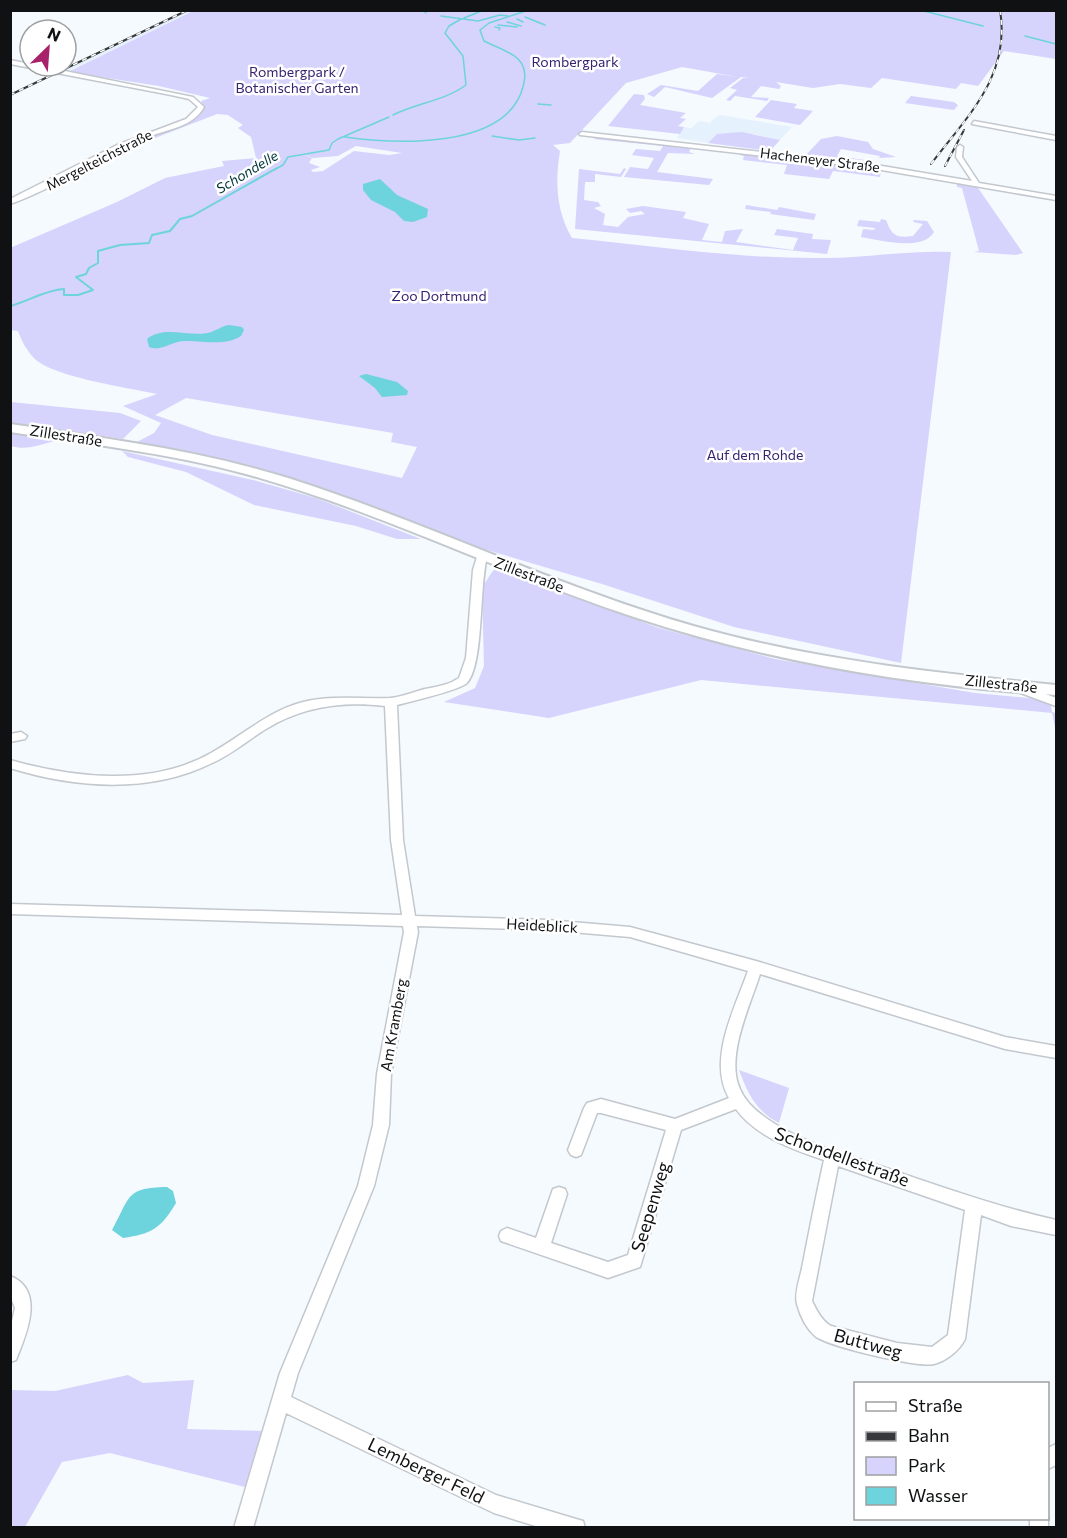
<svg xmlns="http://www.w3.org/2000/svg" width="1067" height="1538" font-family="Commissioner,sans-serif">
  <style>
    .built { fill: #e5f1fd }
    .green { fill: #d6d3fd; fill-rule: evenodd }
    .water { fill: #6dd3dd }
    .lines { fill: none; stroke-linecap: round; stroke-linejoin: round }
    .stream-far1 { stroke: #6dd3dd; stroke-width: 1.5 }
    .stream { stroke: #6dd3dd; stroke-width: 2 }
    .minor-casing { stroke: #c2c8ce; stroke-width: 3 }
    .secondary-casing { stroke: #c2c8ce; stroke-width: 4 }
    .minor { fill: #fff; fill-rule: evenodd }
    .secondary { fill: #fff; fill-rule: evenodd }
    .rail-casing { stroke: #36393b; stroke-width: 2 }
    .rail { stroke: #fff; stroke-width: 1.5; stroke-dasharray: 5; stroke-linecap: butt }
    .labels { text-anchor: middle; stroke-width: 5; stroke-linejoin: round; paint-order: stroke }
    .far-park-label { font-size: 14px; fill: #36226f; stroke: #fff }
    .far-street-label { font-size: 14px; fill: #0f1113; stroke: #fff }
    .far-water-label { font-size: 14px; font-style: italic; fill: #013539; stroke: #fff }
    .street-label { font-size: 15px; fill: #0f1113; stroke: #fff }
    .near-street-label { font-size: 18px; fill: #0f1113; stroke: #fff }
  </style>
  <rect width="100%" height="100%" fill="#f5fafe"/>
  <!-- built -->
  <path class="built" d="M184 11H193L67 72 61 71Z
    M720 115 792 127 780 140 754 134H717L708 143 677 138 684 127 691 128 699 121 711 123V121Z"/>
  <!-- green -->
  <path class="green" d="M193 11H1056V59L1004 51 978 86 961 83 956 89 882 78 871 88 840 84 813 88 776 82 781 86 779 89 761 86 751 97 769 98 767 101 735 96 730 101 726 100 737 90 730 88 743 78H749L741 77 712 98 665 87 654 97 647 94 661 85 698 91 717 74 738 77 682 67 626 83 570 143 553 145 560 151C555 181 556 211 572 238 655 246 739 259 823 258 866 258 908 250 951 252L901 663 734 627 602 584 470 545 273 474 135 443 154 433 161 423 123 406 157 394C129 388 54 377 35 359 27 351 22 342 18 331L11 330 10 248 117 202 165 178 224 166 222 161 256 158 251 137 238 128 243 125 228 115 217 114 150 140 115 160 109 155 198 116 204 108 201 101 210 98 159 86 68 72ZM356 146 402 153 389 155 354 151 323 171 313 172 311 170 320 167 309 163 312 158 295 151 313 158 338 156ZM186 398 393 433 391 442 417 447 402 478 212 435 155 415Z
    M634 94 644 95 645 99 640 105 686 113 680 118 686 119 678 126 684 127 680 134 608 126Z
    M911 96 954 102 958 105 954 110 905 103Z
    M771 100 797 104 794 108 813 111 800 125 755 117Z
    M742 132 780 140 770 151 708 143 717 134Z
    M837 136 868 142 873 149 896 157 879 158 880 156 841 149 837 156 872 161 806 155 821 139Z
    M599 137 697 148H691L689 152 695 154 668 153 657 172 713 179 709 185 624 177 630 167 648 169 654 158 632 155 636 149 660 151 663 146 593 139Z
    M746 153 880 169 881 170 880 177 833 171 829 179 784 174 787 165 743 160 744 156 739 155Z
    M624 168 626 169 621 177 595 174V182H585L584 200 598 202 601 206 594 208 605 214 603 225 618 227 628 217 645 214 641 211 630 213 626 209 643 206 686 212 683 218 709 224 702 240 722 242 725 231 743 229 736 242 793 250 798 238 774 235 777 229 813 234 812 239 831 240 827 254 575 229 579 169 620 174Z
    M960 182 976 185 1023 253 1016 255 974 252 979 251 962 188 957 187V183Z
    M746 205 777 210 779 207 816 214 814 220 770 214 771 212 745 209Z
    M881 219 886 220C891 233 894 239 913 236L923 224 913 222 914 220 927 221 934 232C922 252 880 240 861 237L863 229 874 230 875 228 857 226 859 220 880 222Z
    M11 402 120 413 141 421 123 439 13 423H11Z
    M11 433 58 440C42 444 27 451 11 446Z
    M122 451 253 480 316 498 421 539H397L356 526 254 505 186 472 128 457Z
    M495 568 659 628 775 659 975 693 1050 700 1052 712 1056 713V732L1052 713 701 680 549 718 444 702 475 688 484 666 482 587Z
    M739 1070 789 1088 779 1123C756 1111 748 1094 739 1070Z
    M128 1375 143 1383 194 1380 187 1429 265 1431 249 1488 110 1453 62 1462 25 1527 11 1528V1390L55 1391Z"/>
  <!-- water -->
  <path class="water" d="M380 179 397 195 428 209 427 217 413 222 404 221 395 212 371 200 363 190V184Z
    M229 325 242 327 244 330 241 336C224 347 203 340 184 341 169 342 162 352 149 347L147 339C165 325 187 337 207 333 215 332 221 326 229 325Z
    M366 374 397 382 408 391 407 395 382 397 375 388 359 376Z
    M167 1187 173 1191 176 1203C161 1228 152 1234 123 1238L112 1230C131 1196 125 1188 167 1187Z"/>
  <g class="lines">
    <!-- stream-far1 -->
    <path class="stream-far1" d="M409 10H418
      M422 10 426 13
      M920 10 983 26
      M441 16 478 21 500 15 508 16
      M525 17 545 25
      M464 18 484 10
      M517 19 523 22
      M507 22 521 26
      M498 25 517 27
      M495 27 500 28 499 30
      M1025 36 1056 44
      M538 104 551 105
      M393 115C417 103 444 101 466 85L463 56 445 33 449 26 461 19
      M492 136 519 140 535 138
      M345 137C395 144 506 150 523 87 532 56 506 52 484 41L480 30 489 23 529 10
      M274 170 283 165 288 157 329 150 332 143 338 139 389 117"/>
    <!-- stream -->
    <path class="stream" d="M10 306C29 301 45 290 64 289V295H78L93 290 76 277 86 274 89 268 98 263V251L120 245 149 243 152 235 170 231 180 219 192 216 277 168"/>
    <!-- minor casing -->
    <g class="minor-casing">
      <path id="minor" d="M10 60 30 64V66H40L193 97 204 107C193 127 168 129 148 137 100 155 59 187 10 204V199L117 145 186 119 198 107 189 99 171 95 10 64Z
        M974 121 1056 136V140L972 124Z
        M582 132 870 164 972 181 956 157 957 147 960 145 963 147 962 157 979 183 1056 196V200L870 168 580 135 579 134Z
        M482 554 487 557C479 587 484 664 467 683 460 690 409 702 397 705L403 840 415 916 548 920 630 927 756 961 1005 1037 1056 1046V1058L1005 1049 760 974C750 1006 725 1057 740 1089 746 1104 762 1116 775 1124 809 1145 848 1155 886 1168 942 1187 998 1207 1056 1220V1235L1011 1226 981 1215 965 1339C960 1350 946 1361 934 1364 918 1368 827 1346 815 1336 806 1328 800 1315 797 1304 794 1294 800 1278 802 1268 809 1232 816 1196 824 1160 794 1150 755 1136 736 1109L681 1130 640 1267 608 1278 501 1241 499 1236 501 1231 507 1228 536 1238 553 1189 559 1187 565 1189 567 1194 551 1243 608 1262 628 1255 666 1130 601 1113H597L581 1155 576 1157 571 1155 568 1150 584 1108 587 1103 601 1099 675 1119 729 1098C707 1060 735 1008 748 971L630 937 548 930 417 926 418 932 391 1074 389 1125 374 1186 298 1373 291 1397 496 1495 576 1519 583 1521 585 1528H542L494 1513 286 1413 253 1528H234L280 1373 358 1186 373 1125 377 1074 404 932 403 926 10 914V904L402 915 391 840 385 706C343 701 303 706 266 729 248 740 232 754 212 763 151 794 74 788 10 768V760C73 778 152 787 211 753 242 736 268 711 303 702 331 695 361 699 390 698 402 697 413 692 425 689 434 687 443 686 452 682L459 678 466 658 473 570 477 557ZM838 1166 965 1210 948 1335 932 1347 897 1343 831 1326C822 1321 817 1311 812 1301Z
        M1022 685 1056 698V706L1018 692 1016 689Z
        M21 732 27 736 25 739 10 742V734Z
        M10 1276C46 1290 26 1335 16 1360L10 1362V1330L15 1308 10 1296Z
        M1056 1444V1465L1048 1469V1448Z
        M1048 1516V1528H1030V1518H1048Z"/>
    </g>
    <!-- secondary casing -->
    <g class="secondary-casing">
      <path id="secondary" d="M10 424C104 438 198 450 288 478 426 522 557 587 697 627 814 660 935 673 1056 685V695C915 686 770 662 634 617 504 574 379 511 246 474 169 453 89 444 10 432Z"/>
    </g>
    <!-- minor -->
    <use href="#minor" class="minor"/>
    <!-- secondary -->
    <use href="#secondary" class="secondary"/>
    <!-- rail casing -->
    <g class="rail-casing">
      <path id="rail" d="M10 95 188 10
        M931 164C968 115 1011 76 1000 10
        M945 166 964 130"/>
    </g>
    <!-- rail -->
    <use href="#rail" class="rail"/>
  </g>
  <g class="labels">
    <!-- far-park labels -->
    <g class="far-park-label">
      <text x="575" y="67">Rombergpark</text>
      <text x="297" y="77">Rombergpark /<tspan x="297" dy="16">Botanischer Garten</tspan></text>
      <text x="439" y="301">Zoo Dortmund</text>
      <text x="755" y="460">Auf dem Rohde</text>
    </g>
    <!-- far-street labels -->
    <g class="far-street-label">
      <text transform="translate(99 160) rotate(-27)" y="5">Mergelteichstraße</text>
      <text transform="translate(820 160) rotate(7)" y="5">Hacheneyer Straße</text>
    </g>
    <!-- far-water labels -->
    <g class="far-water-label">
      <text transform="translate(247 172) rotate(-31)" y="5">Schondelle</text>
    </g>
    <!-- street labels -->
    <g class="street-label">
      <text transform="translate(66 436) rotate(9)" y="5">Zillestraße</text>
      <text transform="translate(529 575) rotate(21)" y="5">Zillestraße</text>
      <text transform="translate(1001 684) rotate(6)" y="5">Zillestraße</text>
      <text transform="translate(542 926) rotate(3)" y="5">Heideblick</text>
      <text transform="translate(394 1025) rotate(-80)" y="5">Am Kramberg</text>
    </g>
    <!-- near-street labels -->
    <g class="near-street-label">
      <text transform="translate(842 1157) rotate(20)" y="6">Schondellestraße</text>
      <text transform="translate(651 1207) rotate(-73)" y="6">Seepenweg</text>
      <text transform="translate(868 1344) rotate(15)" y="6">Buttweg</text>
      <text transform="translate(426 1471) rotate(26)" y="6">Lemberger Feld</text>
    </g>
  </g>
  <!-- border -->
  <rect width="1067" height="1538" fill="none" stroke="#0f1113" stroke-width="24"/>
  <!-- legend -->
  <rect x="854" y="1382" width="195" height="138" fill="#ffffff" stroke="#9fa0a1" stroke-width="1.5"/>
  <rect x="866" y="1402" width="30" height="9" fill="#ffffff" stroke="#9fa0a1" stroke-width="1.5"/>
  <text x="908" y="1412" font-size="18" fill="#0f1113">Straße</text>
  <rect x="866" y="1432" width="30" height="9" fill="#36393b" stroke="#9fa0a1" stroke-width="1.5"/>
  <text x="908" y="1442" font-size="18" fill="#0f1113">Bahn</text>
  <rect x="866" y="1457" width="30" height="18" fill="#d6d3fd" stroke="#9fa0a1" stroke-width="1.5"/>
  <text x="908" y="1472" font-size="18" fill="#0f1113">Park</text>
  <rect x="866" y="1487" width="30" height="18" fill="#6dd3dd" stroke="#9fa0a1" stroke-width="1.5"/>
  <text x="908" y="1502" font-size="18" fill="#0f1113">Wasser</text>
  <!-- north arrow -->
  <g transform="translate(48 48) rotate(25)"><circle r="28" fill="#ffffff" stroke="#9fa0a1" stroke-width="1.5"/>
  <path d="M0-4.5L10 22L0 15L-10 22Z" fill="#a7216b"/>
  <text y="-9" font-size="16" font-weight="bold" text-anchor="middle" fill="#0f1113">N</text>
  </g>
</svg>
